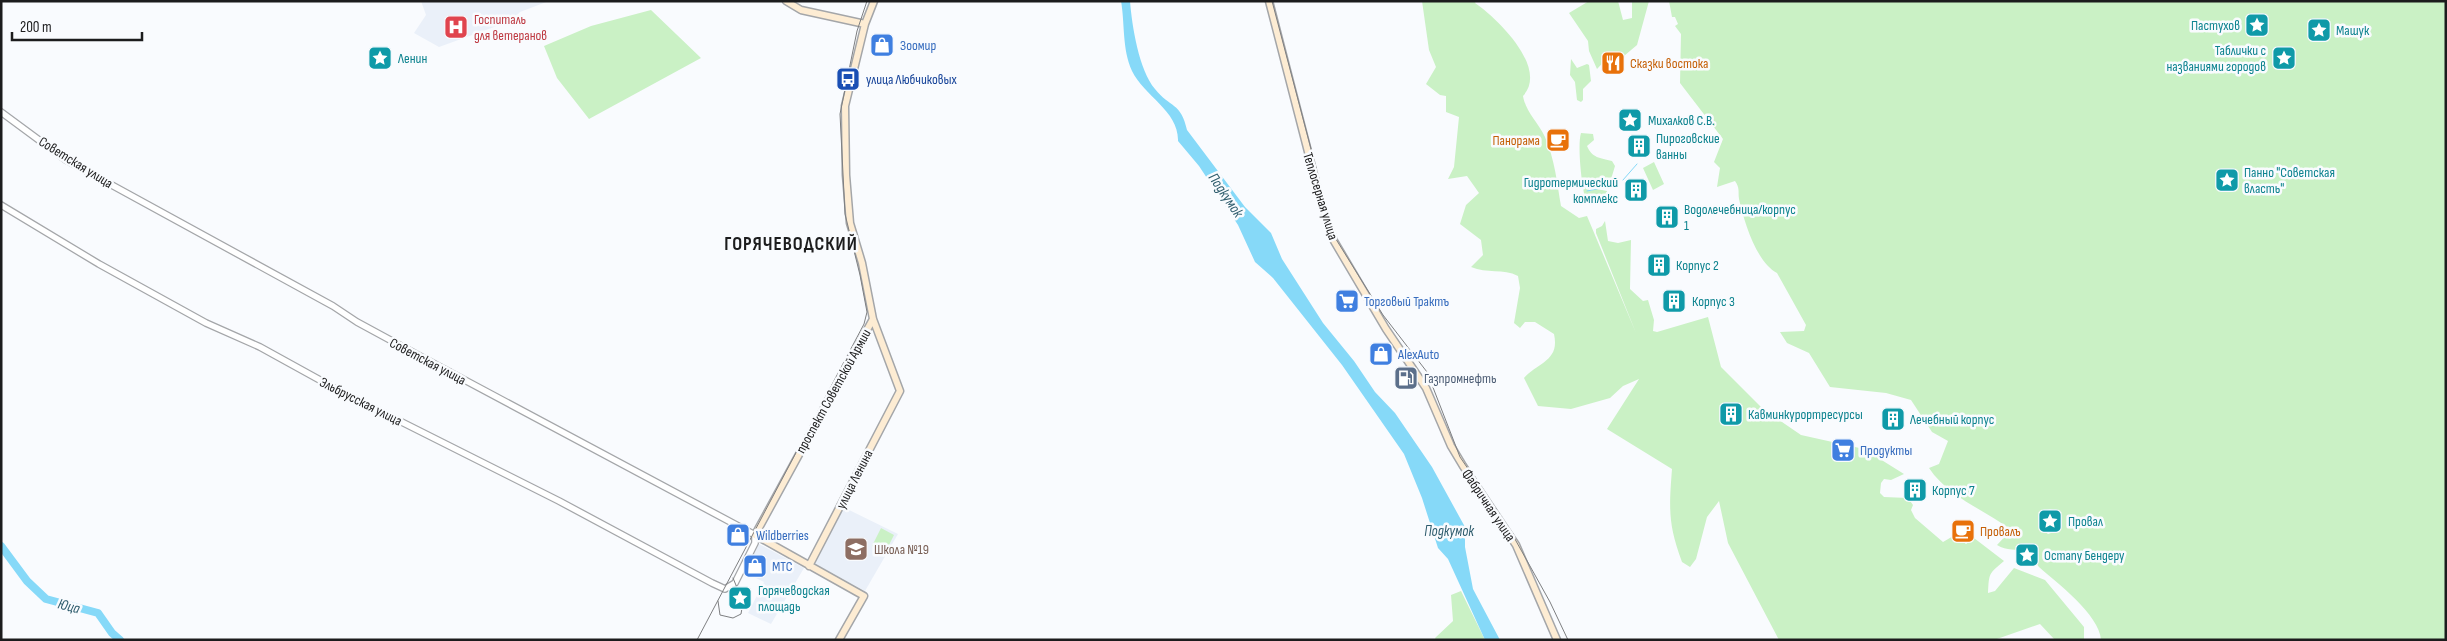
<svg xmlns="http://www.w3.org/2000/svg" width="2447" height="641" font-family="'Sofia Sans Condensed',sans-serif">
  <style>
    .built { fill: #eaf0f9 }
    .green { fill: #caf1c5; fill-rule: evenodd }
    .water { fill: #86d9f8 }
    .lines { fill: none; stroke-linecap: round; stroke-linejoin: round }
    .stream { stroke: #86d9f8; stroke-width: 1 }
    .river { stroke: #86d9f8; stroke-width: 8 }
    .tertiary-casing { stroke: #a4a6a9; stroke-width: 8 }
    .secondary-casing { stroke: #a4a6a9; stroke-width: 9 }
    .tertiary { stroke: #fff; stroke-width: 5.5 }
    .secondary { stroke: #fdecd3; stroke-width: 6 }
    .tram { stroke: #7e7f81; stroke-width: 1 }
    .labels { text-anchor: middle; stroke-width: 5; stroke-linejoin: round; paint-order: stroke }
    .health-label { font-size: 14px; fill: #be3a42; stroke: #f9fbfe; text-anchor: start }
    .culture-label { font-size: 14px; fill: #0d838f; stroke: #f9fbfe; text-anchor: start }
    .shop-label { font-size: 14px; fill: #366cbe; stroke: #f9fbfe; text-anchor: start }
    .food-label { font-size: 14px; fill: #c56008; stroke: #f9fbfe; text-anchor: start }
    .transit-label { font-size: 14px; fill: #164399; stroke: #f9fbfe; text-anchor: start }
    .street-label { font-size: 14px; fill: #1c1c1d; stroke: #f9fbfe }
    .service-label { font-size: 14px; fill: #4e5e75; stroke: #f9fbfe; text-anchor: start }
    .education-label { font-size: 14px; fill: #785e54; stroke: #f9fbfe; text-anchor: start }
    .water-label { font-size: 15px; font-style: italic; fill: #2d5b6c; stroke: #f9fbfe }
    .district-label { font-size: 19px; font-weight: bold; letter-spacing: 1px; fill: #1c1c1d; stroke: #f9fbfe }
  </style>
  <rect width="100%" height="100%" fill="#f9fbfe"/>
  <!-- built -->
  <path class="built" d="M421 1H549L520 12 511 21 439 47 414 33 426 15Z
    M843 507 898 534 865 591 815 564Z
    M759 544 804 568 771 624 748 613 764 582 744 572Z"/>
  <!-- green -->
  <path class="green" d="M1422 1H1476L1475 3C1497 18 1549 68 1523 96 1526 113 1538 122 1545 137 1555 160 1557 183 1561 206L1579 218 1587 216 1636 333 1596 233V229L1602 226 1605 221 1608 241 1618 243 1631 240 1630 289 1643 301 1648 300 1654 320 1653 331 1657 332 1708 317 1721 367 1763 409 1801 435 1864 449 1904 474 1891 480 1884 479 1881 483 1880 493 1884 497 1908 498 1913 505 1911 510 1915 518 1943 542 1955 535 1966 544 1974 538 2004 561C1989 574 1989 572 1988 593L1995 591 2014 568 2045 580 2084 627V640H2055L2040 624 1994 640H1779L1728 543 1719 501 1707 517 1696 559 1690 567 1682 562C1668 524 1669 509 1672 469L1607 429 1639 379 1623 386 1610 398 1571 409 1538 406 1524 378C1538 362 1560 361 1554 334L1535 322H1525L1520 328 1514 323 1520 288 1518 276C1503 268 1487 274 1471 267L1483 255 1481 240 1460 224 1466 205 1479 193 1467 176 1448 179 1454 167 1459 117 1446 112V96L1440 95 1426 84 1436 67 1429 50Z
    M1589 1H1618L1623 20 1632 18V1H1649L1637 45 1624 56 1613 52 1597 69 1589 51 1588 41 1569 13Z
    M1669 1H2446V640H2101C2099 614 2057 583 2039 567 2035 562 2032 556 2026 553 2016 547 2007 552 1997 545L2011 530C1984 509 1949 498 1929 468L1939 464 1948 441 1932 432 1911 400 1886 393 1830 387 1809 353 1787 343 1780 332 1804 331 1806 325 1777 273C1756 262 1744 221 1739 199 1738 191 1740 188 1735 181L1717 187 1720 168 1714 162 1723 139 1680 83 1681 34 1675 26 1678 24 1675 17H1672ZM2050 509 2061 513C2061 523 2059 531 2048 534L2042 529 2039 521 2047 510Z
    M651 10 701 58 589 119 557 78 544 46 591 26Z
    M1571 59 1577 68 1587 64 1589 65 1591 81 1583 89V100L1581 102 1577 100 1575 82 1570 75Z
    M1581 133 1593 134 1594 140 1587 146C1592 158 1600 158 1612 161L1615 166 1609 186 1594 184 1588 187 1589 191 1597 189 1607 191 1608 198 1601 196 1587 204C1582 192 1577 145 1581 133Z
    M1654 162 1664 184 1653 190 1643 168Z
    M881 528 894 535 885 553 872 546Z
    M1461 591 1485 640H1436L1435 638 1453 621 1451 595Z"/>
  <!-- water -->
  <path class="water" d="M1121 1H1130C1132 26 1139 70 1155 89 1170 108 1181 102 1187 130L1245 207 1271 233 1282 259 1323 323 1354 361 1375 392 1395 413 1432 467 1465 527V547L1473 589 1500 640H1485L1448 559 1438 548 1422 498 1404 454 1342 365 1273 278 1255 262 1238 225 1199 166 1178 141C1179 111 1144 96 1132 71 1122 49 1125 24 1121 1Z"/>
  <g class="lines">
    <!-- stream -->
    <path class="stream" d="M1623 180 1637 164
      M1614 185 1618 183
      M1587 191 1611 186"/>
    <!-- river -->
    <path class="river" d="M1 546 27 581 46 599 98 613 112 633 120 640"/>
    <!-- tertiary casing -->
    <g class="tertiary-casing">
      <path id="tertiary" d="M1 112 66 160 333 306 357 322 416 354 755 535V543L735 583 725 589 712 583 559 501 338 390 260 347 206 323 99 264 1 205"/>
    </g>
    <!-- secondary casing -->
    <g class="secondary-casing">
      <path id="secondary" d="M786 1 801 10 865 24
        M1269 1 1321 202 1334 241 1386 329 1426 388 1451 446 1463 466 1516 545 1557 640
        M809 566 900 391 873 319 862 263 850 223 846 175 845 106 865 24 874 1
        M839 640 864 596 755 535 873 319"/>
    </g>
    <!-- tertiary -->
    <use href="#tertiary" class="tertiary"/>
    <!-- secondary -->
    <use href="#secondary" class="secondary"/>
    <!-- tram -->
    <path class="tram" d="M1272 1 1334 236 1383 315 1427 372 1460 457 1511 532 1550 602 1568 640
      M718 601 720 615 733 618 741 614 743 602 733 578
      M697 640 864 324 867 312 860 275 845 214 840 114 857 31 867 1"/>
  </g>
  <!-- icons -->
  <defs>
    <g id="sight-square" transform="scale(1.25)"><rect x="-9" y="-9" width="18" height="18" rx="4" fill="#0f9aa8" stroke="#f9fbfe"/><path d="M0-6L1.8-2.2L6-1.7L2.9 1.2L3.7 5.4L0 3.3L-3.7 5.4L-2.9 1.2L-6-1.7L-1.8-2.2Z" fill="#fff"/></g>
    <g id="hospital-square" transform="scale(1.25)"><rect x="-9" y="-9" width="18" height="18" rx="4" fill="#e0444e" stroke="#f9fbfe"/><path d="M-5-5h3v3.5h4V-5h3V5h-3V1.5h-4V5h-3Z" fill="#fff"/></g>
    <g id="shop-square" transform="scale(1.25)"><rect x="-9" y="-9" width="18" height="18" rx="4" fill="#3f7fe0" stroke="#f9fbfe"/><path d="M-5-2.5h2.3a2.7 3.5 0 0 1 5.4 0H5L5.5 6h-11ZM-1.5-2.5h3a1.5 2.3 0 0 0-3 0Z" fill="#fff"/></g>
    <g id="restaurant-square" transform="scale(1.25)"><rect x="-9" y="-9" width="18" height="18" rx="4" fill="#e8710a" stroke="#f9fbfe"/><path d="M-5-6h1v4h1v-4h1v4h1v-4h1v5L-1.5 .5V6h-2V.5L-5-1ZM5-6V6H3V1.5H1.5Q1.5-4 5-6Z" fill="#fff"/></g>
    <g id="bus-square" transform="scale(1.25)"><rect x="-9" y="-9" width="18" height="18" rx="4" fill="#1a4fb4" stroke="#f9fbfe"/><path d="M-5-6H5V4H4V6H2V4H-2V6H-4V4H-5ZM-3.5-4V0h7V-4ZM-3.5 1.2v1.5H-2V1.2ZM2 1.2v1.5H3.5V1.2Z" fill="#fff"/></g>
    <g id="cafe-square" transform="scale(1.25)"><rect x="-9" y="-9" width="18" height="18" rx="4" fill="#e8710a" stroke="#f9fbfe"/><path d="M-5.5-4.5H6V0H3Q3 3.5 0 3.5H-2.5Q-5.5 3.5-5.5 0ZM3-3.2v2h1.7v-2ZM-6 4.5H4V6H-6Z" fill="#fff"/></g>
    <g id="building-square" transform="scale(1.25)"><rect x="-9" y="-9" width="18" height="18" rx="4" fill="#0f9aa8" stroke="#f9fbfe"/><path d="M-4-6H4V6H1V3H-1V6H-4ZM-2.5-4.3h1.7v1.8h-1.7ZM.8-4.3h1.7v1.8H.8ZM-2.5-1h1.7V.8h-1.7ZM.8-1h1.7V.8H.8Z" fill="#fff"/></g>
    <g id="supermarket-square" transform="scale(1.25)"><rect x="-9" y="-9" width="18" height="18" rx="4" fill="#3f7fe0" stroke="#f9fbfe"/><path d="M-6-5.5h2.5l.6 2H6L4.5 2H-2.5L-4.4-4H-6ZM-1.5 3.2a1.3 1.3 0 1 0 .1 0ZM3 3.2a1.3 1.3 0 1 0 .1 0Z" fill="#fff"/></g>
    <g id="fuel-square" transform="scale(1.25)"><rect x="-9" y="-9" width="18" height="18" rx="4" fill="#5c6f8a" stroke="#f9fbfe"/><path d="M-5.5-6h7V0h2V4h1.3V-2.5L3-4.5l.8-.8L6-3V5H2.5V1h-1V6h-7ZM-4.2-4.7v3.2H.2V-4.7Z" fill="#fff"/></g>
    <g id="school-square" transform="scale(1.25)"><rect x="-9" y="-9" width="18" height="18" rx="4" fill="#8d6e63" stroke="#f9fbfe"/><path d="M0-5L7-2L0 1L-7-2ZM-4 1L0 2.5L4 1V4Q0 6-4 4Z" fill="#fff"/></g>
  </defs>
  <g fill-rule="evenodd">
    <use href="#sight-square" x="2257" y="25"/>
    <use href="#hospital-square" x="456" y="27"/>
    <use href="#sight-square" x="2319" y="30"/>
    <use href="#shop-square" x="882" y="45"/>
    <use href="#sight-square" x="380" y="58"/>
    <use href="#sight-square" x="2284" y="58"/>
    <use href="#restaurant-square" x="1613" y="63"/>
    <use href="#bus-square" x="848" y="79"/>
    <use href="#sight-square" x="1630" y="120"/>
    <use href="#cafe-square" x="1558" y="140"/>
    <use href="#building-square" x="1639" y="146"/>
    <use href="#sight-square" x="2227" y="180"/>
    <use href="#building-square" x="1636" y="190"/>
    <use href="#building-square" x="1667" y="217"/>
    <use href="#building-square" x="1659" y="265"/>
    <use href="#supermarket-square" x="1347" y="301"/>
    <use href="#building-square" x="1674" y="301"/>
    <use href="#shop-square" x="1381" y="354"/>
    <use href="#fuel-square" x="1406" y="378"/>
    <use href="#building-square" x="1731" y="414"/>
    <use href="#building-square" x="1893" y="419"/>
    <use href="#supermarket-square" x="1843" y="450"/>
    <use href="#building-square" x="1915" y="490"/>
    <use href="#sight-square" x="2050" y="521"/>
    <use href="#cafe-square" x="1963" y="531"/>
    <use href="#shop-square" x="738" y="535"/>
    <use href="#school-square" x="856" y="549"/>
    <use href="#sight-square" x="2027" y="555"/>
    <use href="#shop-square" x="755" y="566"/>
    <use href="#sight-square" x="740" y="598"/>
  </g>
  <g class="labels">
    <!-- health labels -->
    <g class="health-label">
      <text x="474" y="24">Госпиталь<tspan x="474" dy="16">для ветеранов</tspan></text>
    </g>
    <!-- culture labels -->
    <g class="culture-label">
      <text x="2240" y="30" text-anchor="end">Пастухов</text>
      <text x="2336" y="35">Машук</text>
      <text x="2266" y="55" text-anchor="end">Таблички с<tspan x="2266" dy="16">названиями городов</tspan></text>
      <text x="398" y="63">Ленин</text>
      <text x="1648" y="125">Михалков С.В.</text>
      <text x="1656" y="143">Пироговские<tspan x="1656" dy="16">ванны</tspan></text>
      <text x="2244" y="177">Панно "Советская<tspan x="2244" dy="16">власть"</tspan></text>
      <text x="1618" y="187" text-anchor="end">Гидротермический<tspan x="1618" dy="16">комплекс</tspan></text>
      <text x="1684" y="214">Водолечебница/корпус<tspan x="1684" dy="16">1</tspan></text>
      <text x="1676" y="270">Корпус 2</text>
      <text x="1692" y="306">Корпус 3</text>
      <text x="1748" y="419">Кавминкурортресурсы</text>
      <text x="1910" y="424">Лечебный корпус</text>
      <text x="1932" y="495">Корпус 7</text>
      <text x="2068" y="526">Провал</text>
      <text x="2044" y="560">Остапу Бендеру</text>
      <text x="758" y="595">Горячеводская<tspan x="758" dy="16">площадь</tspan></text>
    </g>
    <!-- shop labels -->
    <g class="shop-label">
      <text x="900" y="50">Зоомир</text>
      <text x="1364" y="306">Торговый Трактъ</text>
      <text x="1398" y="359">AlexAuto</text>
      <text x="1860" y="455">Продукты</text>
      <text x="756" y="540">Wildberries</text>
      <text x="772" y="571">МТС</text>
    </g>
    <!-- food labels -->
    <g class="food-label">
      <text x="1630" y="68">Сказки востока</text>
      <text x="1540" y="145" text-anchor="end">Панорама</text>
      <text x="1980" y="536">Провалъ</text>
    </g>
    <!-- transit labels -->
    <g class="transit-label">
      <text x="866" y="84">улица Любчиковых</text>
    </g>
    <!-- street labels -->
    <g class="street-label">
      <text transform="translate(76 162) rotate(32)" y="5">Советская улица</text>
      <text transform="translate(1321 196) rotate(73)" y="5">Теплосерная улица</text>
      <text transform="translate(428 361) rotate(28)" y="5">Советская улица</text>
      <text transform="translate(833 391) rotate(-61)" y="5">проспект Советской Армии</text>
      <text transform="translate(361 401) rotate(27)" y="5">Эльбрусская улица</text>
      <text transform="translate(854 479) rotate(-63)" y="5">улица Ленина</text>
      <text transform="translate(1489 505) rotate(56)" y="5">Фабричная улица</text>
    </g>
    <!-- service labels -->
    <g class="service-label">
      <text x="1424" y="383">Газпромнефть</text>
    </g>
    <!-- education labels -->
    <g class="education-label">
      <text x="874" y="554">Школа №19</text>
    </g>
    <!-- water labels -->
    <g class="water-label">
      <text transform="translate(1226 195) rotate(56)" y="5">Подкумок</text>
      <text x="1449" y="536">Подкумок</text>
      <text transform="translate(69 606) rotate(15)" y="5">Юца</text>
    </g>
    <!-- district labels -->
    <g class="district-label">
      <text x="791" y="250">ГОРЯЧЕВОДСКИЙ</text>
    </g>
  </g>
  <!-- border -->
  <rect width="2447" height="641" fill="none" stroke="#1c1c1d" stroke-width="5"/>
  <!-- scale -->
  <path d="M12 32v8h130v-8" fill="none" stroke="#1c1c1d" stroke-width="2.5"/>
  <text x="20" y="32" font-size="15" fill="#1c1c1d" stroke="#f9fbfe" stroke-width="4" paint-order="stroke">200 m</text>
</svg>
